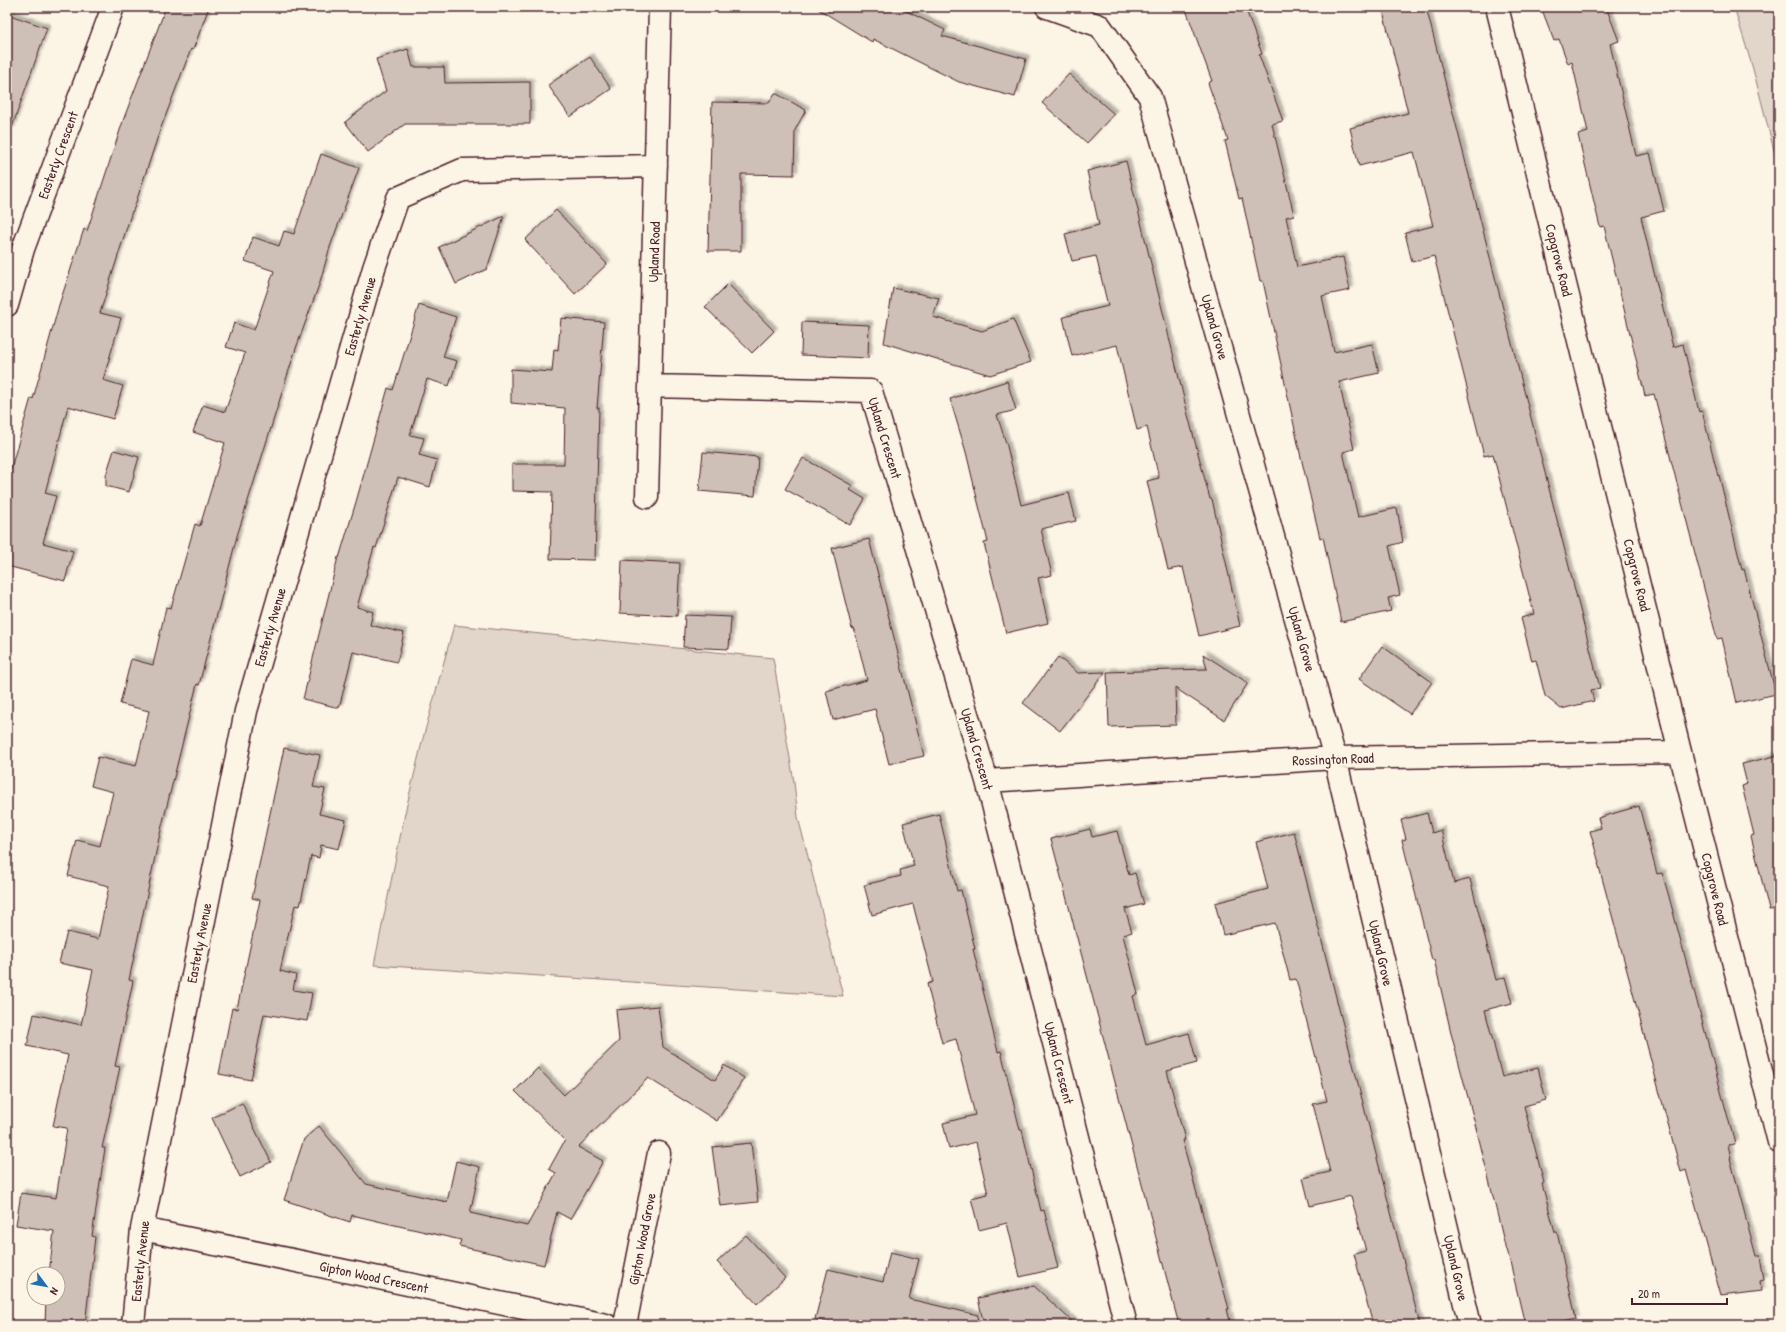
<svg xmlns="http://www.w3.org/2000/svg" width="1786" height="1332" font-family="'Patrick Hand',sans-serif">
  <style>
    .green { fill: #e2d5ca; stroke: #967a7a }
    .building { fill: #cfc0b7; stroke: #4a1f2b; filter: url(#shadow) }
    .lines { fill: none; stroke-linecap: round; stroke-linejoin: round }
    .minor-casing { stroke: #4a1f2b; stroke-width: 25 }
    .minor { stroke: #fcf5e5; stroke-width: 22 }
    .labels { text-anchor: middle; stroke-width: 4; stroke-linejoin: round; paint-order: stroke }
    .street-label { font-size: 14px; fill: #4a1f2b; stroke: #fcf5e5 }
  </style>
  <defs>
    <filter id="shadow"><feDropShadow dx="3.5" dy="-3.5" stdDeviation="1" flood-color="#0004"/></filter>
  </defs>
  <rect width="100%" height="100%" fill="#fcf5e5"/>
  <filter id="ink" filterUnits="userSpaceOnUse"><feTurbulence type="fractalNoise" baseFrequency=".025" numOctaves="2"/><feDisplacementMap in="SourceGraphic" scale="8" xChannelSelector="R" yChannelSelector="G"/><feConvolveMatrix kernelMatrix="1 2 1 2 8 2 1 2 1" color-interpolation-filters="sRGB"/></filter>
  <g filter="url(#ink)">
    <!-- green -->
    <path class="green" d="M1734 7H1773L1779 26V170L1753 69Z
      M454 625 773 658 794 782 798 817 843 996 374 965 405 813 422 742Z"/>
    <!-- building -->
    <path class="building" d="M166 7H209L193 50 191 49 159 133 133 211H132L100 313 121 318 103 380 123 386 113 419 68 406 45 493 56 496 43 543 73 551 65 581 7 566V482L31 398 33 399 59 305 84 229 87 231 124 118Z
      M815 7H898L945 30 942 36 1026 59 1015 97 959 82 873 39 872 42Z
      M1185 7H1245L1262 54 1259 55 1283 121 1272 124 1294 215 1286 217 1297 267 1343 257 1350 290 1322 296 1334 352 1372 344 1379 373 1339 382 1354 449 1343 452 1358 517 1397 508 1403 542 1389 546 1400 595 1388 598 1391 611 1341 622 1323 537 1320 538 1300 453 1263 281H1260L1242 198 1239 199 1225 141 1228 140 1208 83 1212 81Z
      M1382 7H1426L1600 688 1591 690 1594 701 1561 709 1545 696 1536 660 1532 661 1521 618 1534 614 1493 454 1484 456 1434 256 1412 262 1405 233 1433 226 1414 152 1359 166 1350 128 1408 113Z
      M1541 7H1606L1619 41 1610 44 1636 156 1650 153 1664 211 1641 217 1656 281 1673 347 1683 344 1699 412 1702 411 1718 476 1719 475 1742 570 1744 569 1776 694 1737 703 1722 638 1717 639 1654 394 1645 396 1604 226 1600 227 1578 135 1588 132 1572 62 1568 64 1559 39 1554 41Z
      M7 14 47 28 11 130H7Z
      M408 49 413 67H444L445 83 530 82V124H405L368 152 345 122 386 91 376 59Z
      M590 57 611 89 570 117 548 85Z
      M1069 74 1114 114 1087 143 1042 103Z
      M775 93 806 110 795 130 794 175 741 174V251H708L712 102 769 103Z
      M321 154 359 168 330 247 319 285 295 351 237 536 199 685 197 684 159 838 129 980 133 981 115 1066 120 1067 102 1148H105L92 1236 95 1237 85 1325H45L46 1298H58V1274H49L54 1231 16 1225 21 1193 56 1198 67 1128 53 1126 68 1055 27 1046 34 1014 81 1025 93 970 59 963 67 932 98 939 109 886 68 876 77 840 100 846 113 792 91 786 98 757 136 766 149 711 120 704 131 659 153 665 166 607 171 608 195 524 200 526 225 443 193 432 203 405 225 412 245 353 226 347 234 323 254 330 274 271 245 261 253 237 279 246 284 231 294 234Z
      M1126 161 1188 415 1210 499H1212L1240 626 1199 636 1183 567 1168 570 1147 481 1159 478 1147 427 1137 430 1117 345 1072 356 1063 317 1108 306 1096 256 1072 261 1065 234 1099 225 1087 171Z
      M556 210 607 264 575 294 525 240Z
      M504 216 487 269 456 284 439 247Z
      M728 284 774 331 752 353 705 307Z
      M893 288 939 298 933 317 982 331 1013 319 1031 362 990 375 884 343Z
      M419 305 456 317 443 357 457 361 449 386 427 379 410 435 424 438 419 455 437 460 430 487 398 477 376 548 374 547 357 607 373 612 370 625 404 633 397 662 353 652 339 708 303 699 338 557 339 558 356 502 388 388 393 390Z
      M561 318 604 322 597 408H599L595 560 550 559 552 492 512 491V464H564L565 408 511 403V369L552 372 554 349 558 350Z
      M802 322 869 325 868 358 801 355Z
      M1007 381 1016 410 997 415 1007 446 1021 505 1069 493 1076 521 1041 529 1052 575 1038 578 1048 623 1006 633 984 543 988 542 977 498 966 452 950 399Z
      M114 450 139 457 129 492 106 486V475Z
      M703 452 758 457 755 496 699 491Z
      M803 458 853 486 850 490 865 499 850 525 785 489Z
      M869 539 924 756 889 764 875 709 833 720 826 691 867 680 854 628 852 629 832 548Z
      M622 560 680 563 677 616 620 613Z
      M685 615 731 617 729 649 683 647Z
      M1382 646 1432 682 1410 714 1359 679Z
      M1203 654 1248 683 1224 720 1175 688 1176 725 1109 727 1107 672 1207 669Z
      M1058 657 1078 673 1105 672 1060 731 1023 703Z
      M284 748 320 755 313 787 325 789 319 814 346 820 339 849 321 845 319 858 311 856 300 906 295 905 280 971 296 975 293 990 312 993 307 1021 264 1014 251 1080 219 1074 232 1008 237 1009 260 900 252 898Z
      M1779 755V909L1769 910 1751 836 1754 835 1742 786 1747 784 1742 764Z
      M1639 806 1657 874 1662 873 1668 893 1735 1144 1728 1145 1731 1158H1730L1756 1256H1760L1764 1280 1760 1281 1761 1291 1721 1296 1686 1170 1681 1172 1598 863H1599L1590 831 1601 828 1598 818Z
      M1427 813 1432 833 1441 830 1454 883 1470 879 1496 980 1505 977 1512 1003 1485 1010 1502 1077 1538 1068 1546 1100 1524 1106 1544 1183 1542 1184 1555 1232H1557L1576 1318 1544 1325H1525L1507 1249 1506 1250 1480 1143 1452 1037 1434 959 1432 960 1402 840 1406 839 1401 820Z
      M939 814 957 891 961 890 975 949H973L998 1052 1001 1051 1020 1130H1022L1041 1211 1044 1210 1058 1268 1020 1277 1007 1223 979 1230 971 1198 988 1194 976 1142 949 1149 943 1123 975 1115 956 1039 942 1043 927 984 933 982 913 904 872 915 864 885 901 876 900 870 914 866 903 823Z
      M1090 829 1092 837 1117 831 1129 875 1135 873 1144 904 1125 909 1132 932 1123 935 1138 994 1133 996 1146 1045 1189 1033 1197 1063 1167 1071 1185 1140H1182L1229 1309H1227L1231 1325H1179L1051 839Z
      M1294 832 1378 1162 1420 1325H1373L1354 1254 1366 1251 1351 1196 1310 1206 1303 1178 1330 1172 1313 1104 1327 1101 1296 979 1290 980 1275 923 1223 935 1215 903 1268 889 1256 842Z
      M658 1006 663 1047 715 1080 724 1065 744 1078 717 1121 648 1078 578 1147 603 1161 570 1219 557 1212 544 1265 459 1246 461 1240 399 1226 352 1215 350 1222 284 1200 304 1139 319 1126 366 1184 447 1202 456 1161 480 1167 470 1213 527 1226 556 1173 549 1169 565 1140 515 1091 538 1068 564 1095 619 1041 616 1010Z
      M242 1103 271 1162 240 1177 212 1118Z
      M751 1143 758 1202 720 1206 712 1147Z
      M746 1235 785 1278 757 1304 717 1262Z
      M890 1252 919 1259 909 1299 978 1315 976 1325H840L815 1319 828 1269 883 1282Z
      M1034 1286 1076 1325H984L978 1298Z"/>
    <g class="lines">
      <!-- minor casing -->
      <g class="minor-casing">
        <path id="minor" d="M1047 7 1100 26 1150 97 1335 758 1470 1325
          M1497 7 1680 752 1779 1142
          M7 305 23 249 113 7
          M650 386 871 391 987 781 1126 1325
          M647 497 660 7
          M987 781 1335 758 1680 752
          M142 1229 606 1325
          M133 1325 142 1229 246 711 374 268 398 198 462 170 656 166
          M625 1325 659 1153"/>
      </g>
      <!-- minor -->
      <use href="#minor" class="minor"/>
    </g>
  </g>
  <g class="labels">
    <!-- street labels -->
    <g class="street-label">
      <text transform="translate(58 155) rotate(-70)" y="5">Easterly Crescent</text>
      <text transform="translate(654 252) rotate(-88)" y="5">Upland Road</text>
      <text transform="translate(1559 260) rotate(76)" y="5">Copgrove Road</text>
      <text transform="translate(360 316) rotate(-74)" y="5">Easterly Avenue</text>
      <text transform="translate(1215 327) rotate(74)" y="5">Upland Grove</text>
      <text transform="translate(885 438) rotate(73)" y="5">Upland Crescent</text>
      <text transform="translate(1637 575) rotate(76)" y="5">Copgrove Road</text>
      <text transform="translate(270 627) rotate(-74)" y="5">Easterly Avenue</text>
      <text transform="translate(1302 639) rotate(74)" y="5">Upland Grove</text>
      <text transform="translate(977 749) rotate(74)" y="5">Upland Crescent</text>
      <text transform="translate(1333 759) rotate(-2)" y="5">Rossington Road</text>
      <text transform="translate(1715 889) rotate(76)" y="5">Copgrove Road</text>
      <text transform="translate(199 943) rotate(-79)" y="5">Easterly Avenue</text>
      <text transform="translate(1381 953) rotate(77)" y="5">Upland Grove</text>
      <text transform="translate(1059 1063) rotate(76)" y="5">Upland Crescent</text>
      <text transform="translate(642 1239) rotate(-79)" y="5">Gipton Wood Grove</text>
      <text transform="translate(140 1261) rotate(-84)" y="5">Easterly Avenue</text>
      <text transform="translate(1456 1268) rotate(77)" y="5">Upland Grove</text>
      <text transform="translate(374 1277) rotate(12)" y="5">Gipton Wood Crescent</text>
    </g>
  </g>
  <!-- margin -->
  <rect width="1786" height="1332" fill="none" stroke="#fcf5e5" stroke-width="24"/>
  <rect x="12" y="12" width="1762" height="1308" fill="none" stroke="#4a1f2b" stroke-width="1.5" filter="url(#ink)"/>
  <!-- north arrow -->
  <g transform="translate(46 1286) rotate(122)"><circle r="19" fill="#fcf5e5" stroke="#b59f9b"/>
  <path d="M0-3L7 15L0 10L-7 15Z" fill="#1f6fb2"/>
  <text y="-6" font-size="11" font-weight="bold" text-anchor="middle" fill="#4a1f2b">N</text>
  </g>
  <!-- scale -->
  <path d="M1632 1298v6h95v-6" fill="none" stroke="#4a1f2b" stroke-width="2"/>
  <text x="1638" y="1298" font-size="12" fill="#4a1f2b" stroke="#fcf5e5" stroke-width="3" paint-order="stroke">20 m</text>
</svg>
